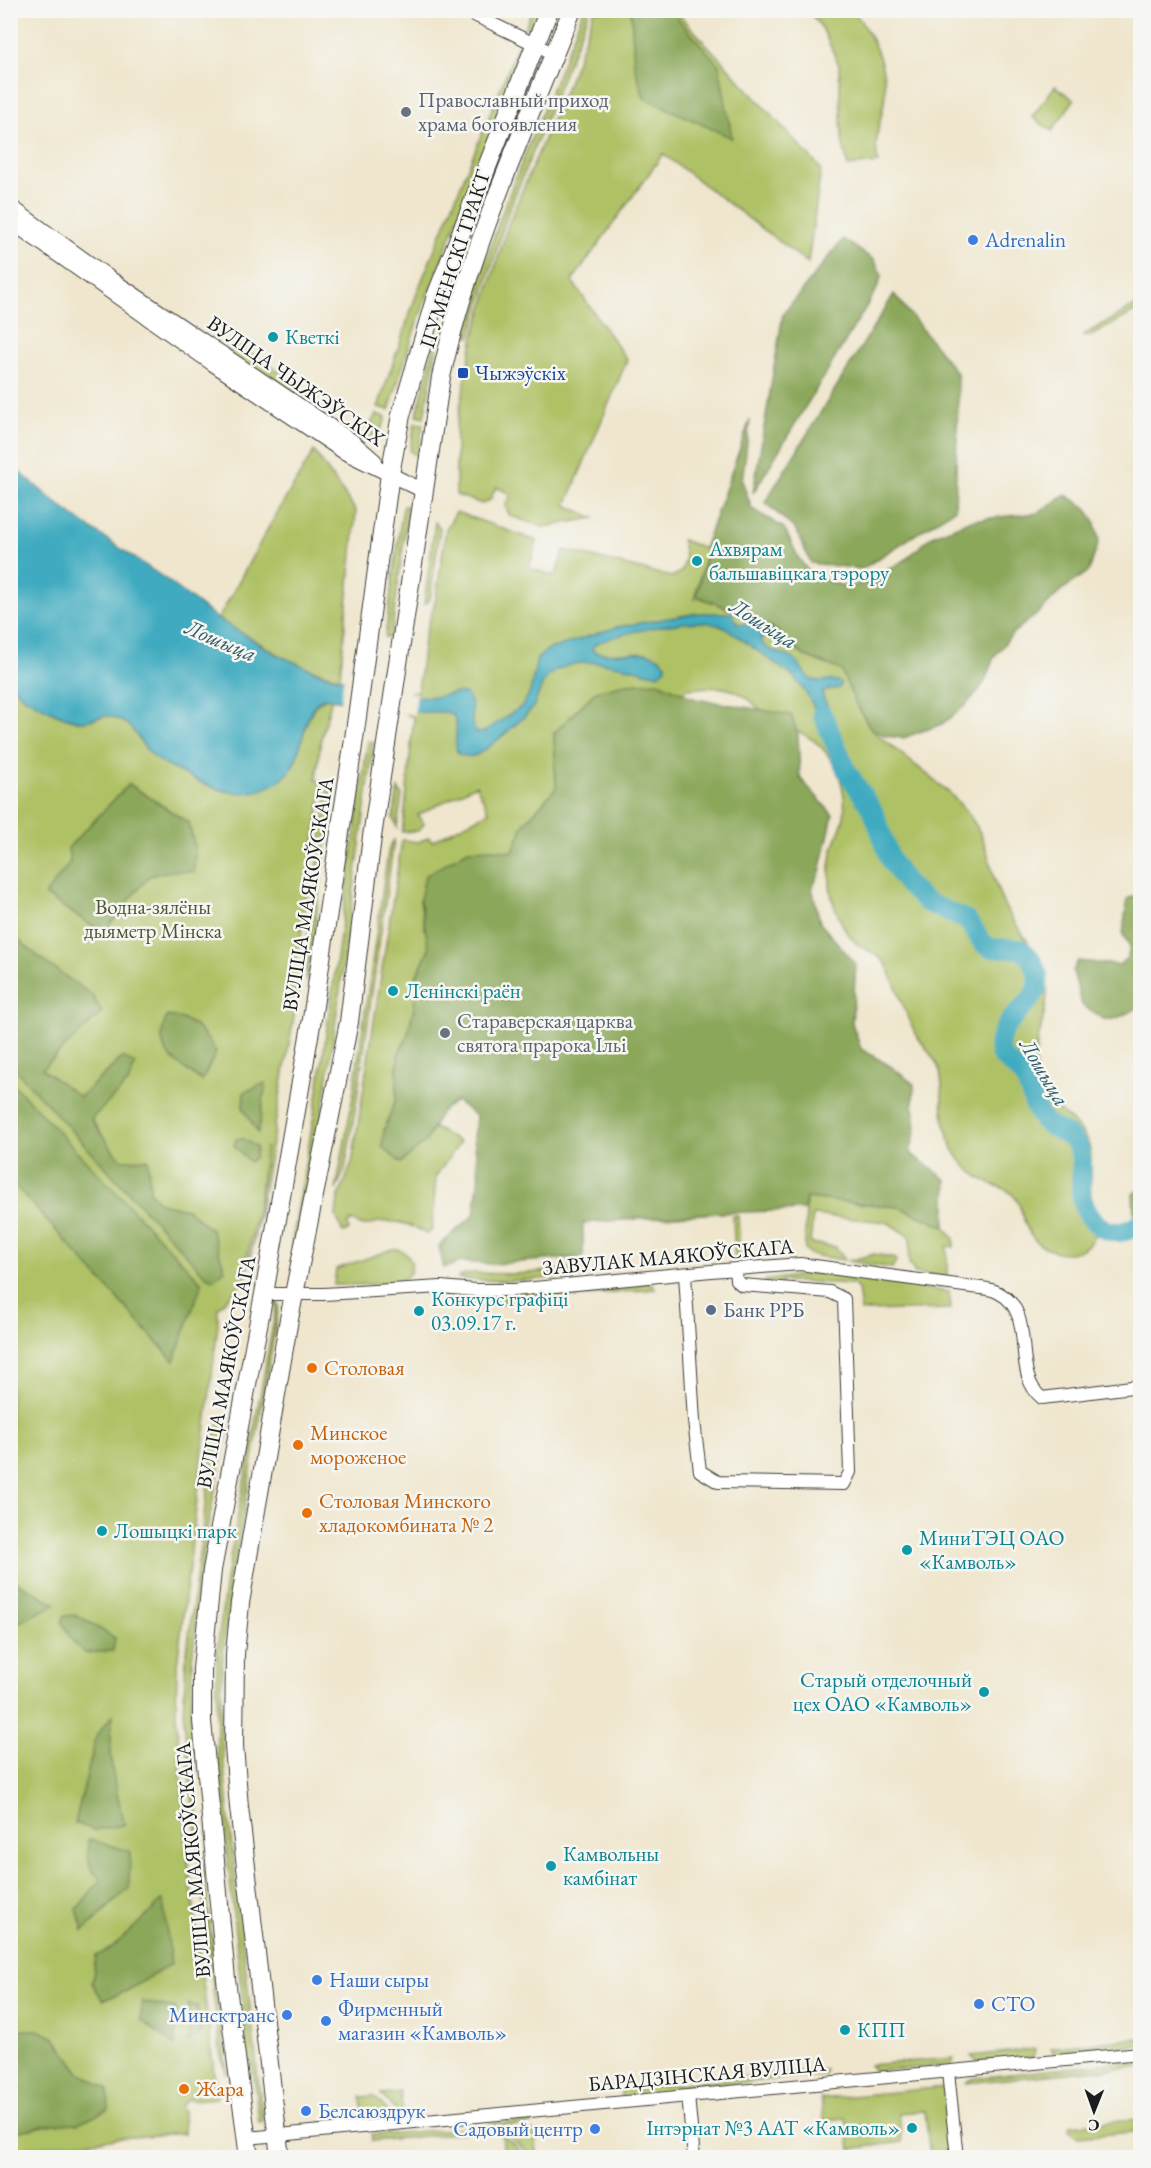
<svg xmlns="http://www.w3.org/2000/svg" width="1151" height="2168" font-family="'EB Garamond',serif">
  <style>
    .green { fill: #afc165; stroke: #666e40; stroke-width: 1.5 }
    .forest { fill: #8ba75a; stroke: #54623b; stroke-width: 1.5 }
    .water { fill: #41abc0; stroke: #2e646e; stroke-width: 1.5 }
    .pier { fill: #efe6cd }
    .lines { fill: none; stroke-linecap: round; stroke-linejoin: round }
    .river { stroke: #41abc0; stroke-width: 20 }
    .minor-casing { stroke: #3c3a37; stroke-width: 14 }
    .tertiary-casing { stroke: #3c3a37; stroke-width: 16 }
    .primary-casing { stroke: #3c3a37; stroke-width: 20 }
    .minor { stroke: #fff; stroke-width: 12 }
    .tertiary { stroke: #fff; stroke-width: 14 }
    .primary { stroke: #fff; stroke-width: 18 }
    .worship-dot { fill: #6b7280; stroke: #f6f6f2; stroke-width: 2 }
    .shop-dot { fill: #3f7fe0; stroke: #f6f6f2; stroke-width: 2 }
    .culture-dot { fill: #0f9aa8; stroke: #f6f6f2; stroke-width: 2 }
    .transit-dot { fill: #1a4fb4; stroke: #f6f6f2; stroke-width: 2 }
    .service-dot { fill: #5c6f8a; stroke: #f6f6f2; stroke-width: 2 }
    .food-dot { fill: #e8710a; stroke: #f6f6f2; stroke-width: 2 }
    .labels { text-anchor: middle; stroke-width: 5; stroke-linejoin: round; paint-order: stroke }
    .worship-label { font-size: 21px; fill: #5b616d; stroke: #f6f6f2; text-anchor: start }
    .shop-label { font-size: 21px; fill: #366cbe; stroke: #f6f6f2; text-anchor: start }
    .street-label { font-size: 21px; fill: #1c1c1c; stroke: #f6f6f2 }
    .culture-label { font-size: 21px; fill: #0d838f; stroke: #f6f6f2; text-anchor: start }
    .transit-label { font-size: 21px; fill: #164399; stroke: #f6f6f2; text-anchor: start }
    .park-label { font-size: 21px; fill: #4f5636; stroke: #f6f6f2 }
    .service-label { font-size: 21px; fill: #4e5e75; stroke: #f6f6f2; text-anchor: start }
    .food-label { font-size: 21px; fill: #c56008; stroke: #f6f6f2; text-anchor: start }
    .water-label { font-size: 22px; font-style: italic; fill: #2d5c66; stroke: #f6f6f2 }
  </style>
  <rect width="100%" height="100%" fill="#f6f6f2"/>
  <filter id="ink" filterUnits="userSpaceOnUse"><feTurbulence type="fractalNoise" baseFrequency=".0167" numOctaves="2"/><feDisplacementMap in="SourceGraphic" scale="12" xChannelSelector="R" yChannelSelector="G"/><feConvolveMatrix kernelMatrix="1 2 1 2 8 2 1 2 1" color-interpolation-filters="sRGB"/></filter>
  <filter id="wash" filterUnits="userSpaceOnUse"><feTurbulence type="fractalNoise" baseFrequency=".008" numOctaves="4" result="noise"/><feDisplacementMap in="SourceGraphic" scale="24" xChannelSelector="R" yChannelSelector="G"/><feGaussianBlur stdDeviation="1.35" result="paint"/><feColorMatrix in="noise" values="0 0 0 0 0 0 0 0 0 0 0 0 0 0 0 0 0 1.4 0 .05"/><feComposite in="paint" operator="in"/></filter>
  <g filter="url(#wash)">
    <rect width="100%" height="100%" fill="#efe6cd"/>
    <!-- green -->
    <path class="green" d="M532 11H541L532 29 525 28Z
      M583 11H589L506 218 470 337 467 336V332C491 220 543 117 583 11Z
      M594 11H676L821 169 808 263 663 154 572 281 627 360 566 505 594 518 543 527 510 516 505 506 511 494 496 487 490 500 482 504 456 495V428L474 336 509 222 575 66Z
      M808 11H853C873 35 889 70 884 102 880 127 873 136 878 163L848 166 842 140 839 65 822 28Z
      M521 38 526 45 416 325 389 410 378 407 418 290Z
      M1055 86 1074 100 1052 131 1032 117Z
      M1140 303V309L1091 336 1083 335Z
      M436 337H439L424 417 417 415Z
      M234 341 298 385 293 393 266 380 230 354 229 348Z
      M376 414 386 417C383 428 378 437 365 436Z
      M415 423 423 424 418 457 410 451Z
      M314 451 356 511 340 678 295 664 218 619 267 530Z
      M403 506H406L408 509 391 637H385Z
      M456 512 537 541 529 568 555 576 564 550 672 577 682 571 685 559 682 540 707 549 694 601 696 596 749 616 776 630 803 655 842 670C849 690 858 710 870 727 876 735 886 741 894 748 925 774 965 798 982 837 991 858 993 882 1003 903 1015 927 1041 954 1046 981 1052 1016 1025 1050 1039 1085 1049 1110 1081 1120 1089 1146 1094 1163 1089 1181 1091 1198 1092 1209 1098 1225 1094 1235 1085 1261 1047 1256 1032 1237 1022 1225 1024 1206 1013 1195 1007 1188 997 1187 989 1183 972 1175 957 1160 950 1142 945 1129 943 1114 942 1101 942 1090 943 1080 939 1069 934 1056 923 1046 916 1034 904 1013 898 988 887 966 877 951 866 952 855 942 844 932 838 915 833 902 828 884 829 859 835 843 838 834 842 826 844 817 847 791 838 763 819 745 804 731 784 727 768 716 760 711 754 703 747 698 730 685 710 686 690 689L554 733 556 788 523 825 513 852 492 849 420 900 429 949 416 977 414 1008 407 1037 398 1055 396 1099 384 1130 426 1141 433 1127 460 1142 436 1176 432 1230 427 1234C413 1225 398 1220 380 1222 372 1223 365 1228 357 1224L355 1221H350L348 1224 349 1230 343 1233 336 1216 338 1199 352 1163 402 840 419 842 429 837 432 841 489 812 476 785 418 815 424 824 418 831 402 832C408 794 409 756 414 718L403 712 406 693 418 691 424 639 436 598 446 529Z
      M435 522 440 528 430 599 424 604Z
      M10 683C14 688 18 693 23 696 35 704 68 721 82 721 98 721 101 711 121 720 134 727 138 741 148 751 157 761 170 767 182 773 211 788 230 798 264 788 272 785 281 781 287 775 305 755 302 697 332 698L321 739 316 780 323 782 298 957 297 999 260 1211 245 1281 259 1211 266 1147 257 1211 241 1284 218 1308V1325L177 1666 176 1713 187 1850 217 2098 192 2100 189 2098 180 2106 183 2112 184 2133 119 2138 11 2150Z
      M368 741 374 742 325 1097 295 1250 291 1247 317 1098Z
      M329 782 334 783 307 983 305 957Z
      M398 789 402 795 397 827 393 819Z
      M394 840 356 1105 345 1169 336 1190 353 1096 388 853 390 845Z
      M806 1198 899 1207 945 1227 954 1239V1247L947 1246V1278L915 1273 909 1263 910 1237 887 1222 813 1215 810 1243 836 1247 845 1260 811 1255 805 1249Z
      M733 1216H738L740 1260H735Z
      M393 1249C415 1250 419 1277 396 1282 377 1286 354 1284 334 1285L336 1269Z
      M874 1254 894 1258 896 1261 892 1268 848 1261Z
      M585 1268 586 1274C543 1279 501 1284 458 1278L462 1275 473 1273 516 1274Z
      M815 1273 869 1279 949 1292 951 1309 861 1311 858 1289 853 1284 782 1281 781 1285 765 1284V1281Z
      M647 1283 653 1284 655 1289 473 1306 481 1295Z
      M277 1303 279 1306 232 1581 223 1651 221 1698 223 1758 229 1821 263 2122 259 2123 253 2070 248 2054 217 1756V1651L226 1580Z
      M220 1423 228 1425 207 1530 192 1659 191 1713 198 1818 227 2074 220 2053 183 1713 186 1660 215 1428Z
      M1140 2038V2045L1055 2054 1050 2048Z
      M1035 2049 1033 2058 977 2062 971 2056Z
      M954 2058 951 2065 874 2071 869 2065Z
      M1140 2060V2066L965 2083 974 2078Z
      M825 2069 824 2074 704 2087 622 2101 621 2090Z
      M945 2087 952 2157H930L925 2111 899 2113 902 2142 850 2149 846 2118 824 2120 821 2099Z
      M400 2092 403 2113 398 2114 381 2094Z
      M374 2096 391 2115 393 2121 363 2123 361 2097Z
      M1140 2119V2131L1078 2137 1069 2130 1070 2125Z
      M532 2120V2124L490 2128V2124Z
      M465 2128 466 2132 372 2141 371 2135Z
      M534 2131 538 2157H533L504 2132Z
      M502 2134 527 2157H504Z"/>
    <!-- forest -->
    <path class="forest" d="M631 11H671L719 65 732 138 644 98 634 64Z
      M843 239 874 260 882 275 877 289 753 493 783 314Z
      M894 294 957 373 958 399 955 509 862 569 811 563 796 530 765 502Z
      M750 420 742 481 752 509 784 528 799 559 812 576 848 587 866 582 905 560 932 536 972 520 1038 513 1066 495 1085 507 1094 520 1099 541 1089 571 1062 590 1041 611 1013 633 994 657 984 683 977 692 965 706 942 724 903 738 886 736 871 729 854 700 841 670 803 655 776 630 749 616 696 596 708 548 705 546Z
      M658 682 696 699 791 715 798 735 800 778 833 815 820 872 812 888 820 923 856 964 852 1023 861 1049 890 1066 914 1084 913 1104 916 1128 910 1153 947 1180 945 1227 899 1207 806 1198 804 1210 715 1213 583 1223V1257L493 1264 461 1262 444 1268 439 1246 474 1215 479 1176 474 1138 476 1116 456 1101 441 1112 426 1141 401 1163 382 1147 384 1130 396 1099 398 1055 407 1037 414 1008 416 977 429 949 420 900 425 876 468 850 492 849 513 852 523 825 556 788 554 733 596 691 625 684Z
      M129 784 189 823 195 848 194 872C179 870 163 871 148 877L103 933 45 895 70 862 68 848Z
      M1137 895H1140V1007L1115 1019H1103L1082 1005 1073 971 1078 961 1119 965 1128 957 1130 946 1123 935 1127 899Z
      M11 934 45 962 92 995 102 1012 42 1069 80 1097 123 1057 135 1065 128 1083 91 1119 115 1153 123 1160 148 1159 150 1192 160 1203 187 1209 212 1231 225 1270 212 1280 203 1273 11 1065Z
      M167 1016C193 1018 203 1031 216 1052L202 1081C175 1061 151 1053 167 1016Z
      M11 1082 202 1283 174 1361 11 1181Z
      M266 1083 258 1133 243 1108 244 1092Z
      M236 1139H244L256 1147 255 1157 250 1162 234 1146Z
      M1140 1190V1221L1134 1215 1133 1194Z
      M11 1579 56 1604 13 1625 10 1621Z
      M77 1615 115 1638 113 1651 85 1653 73 1642 62 1622 64 1616Z
      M113 1715C107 1756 114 1786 125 1825L94 1830 75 1823 97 1734Z
      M88 1839 130 1851 129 1888 83 1931 77 1909 101 1879C86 1868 88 1857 88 1839Z
      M163 1900 171 1964 127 1991 103 2000 92 1983 96 1956 112 1948Z
      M142 2002 176 2008 175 2046 141 2020Z
      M188 2004 197 2006 201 2033 189 2041Z
      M10 2030H39L55 2038 80 2073 108 2089 109 2109 78 2123 53 2124 11 2133Z"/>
    <!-- water -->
    <path class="water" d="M10 464 55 502 86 525 164 578 218 619 278 655 322 674 413 696 435 697 454 693H464C479 703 466 722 477 733L484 732 522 706 530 692 537 659 547 650 617 627 698 613H732L738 624H745L754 621 773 630V636L760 638C764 654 783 651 794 659 801 665 804 677 813 680 822 683 832 677 841 683L839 688 827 690 822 694 836 725 837 736 833 739 828 736 807 694 794 677 727 629C721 626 715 624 709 623 685 619 615 634 594 645L592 650C609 661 649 641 666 664V668L659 674H654C621 666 585 654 553 672 540 680 540 695 533 707 527 716 486 751 476 755 470 758 464 756 458 754 451 740 462 727 452 714L446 712H413L324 698C299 708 307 761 281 780 247 804 214 790 182 773 171 768 160 763 151 754 140 744 135 727 121 721 100 710 99 721 82 721 68 721 35 704 23 696 18 693 15 688 11 683Z"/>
    <!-- pier -->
    <path class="pier" d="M344 676 392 690 417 693 414 715 340 703Z"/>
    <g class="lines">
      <!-- river -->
      <path class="river" d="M822 714 848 773 873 811 891 861 907 884 926 902 967 920 983 943 990 948 1020 949C1027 953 1032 959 1035 967 1053 1003 993 1014 1000 1053 1006 1064 1019 1068 1025 1079 1032 1093 1033 1110 1044 1121 1054 1131 1069 1132 1077 1145 1089 1167 1072 1192 1089 1216 1094 1222 1099 1227 1107 1230 1119 1235 1130 1231 1140 1223"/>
    </g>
  </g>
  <g filter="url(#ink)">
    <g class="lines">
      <!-- minor casing -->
      <g class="minor-casing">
        <path id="minor" d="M464 10 555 54
          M685 1274 694 1421 700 1471 718 1482 844 1484 850 1472 844 1299 830 1292 742 1285 736 1280 735 1269
          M264 1294H324L441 1287 475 1290H514L711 1271 800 1264 972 1287C980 1288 991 1288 999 1293 1038 1313 1010 1373 1042 1398L1140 1386
          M948 2072 957 2158
          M688 2096 694 2158
          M247 2138 1140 2053"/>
      </g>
      <!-- tertiary casing -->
      <g class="tertiary-casing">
        <path id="tertiary" d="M10 206 111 279 352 441 375 461
          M10 221 213 364 344 452 424 491"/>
      </g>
      <!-- primary casing -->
      <g class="primary-casing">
        <path id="primary" d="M249 2158 226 1979 202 1721V1669L212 1570 264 1294 312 1019 354 739 390 474 401 415 436 296 549 10
          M280 2158 239 1807 234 1746 235 1654 240 1603 289 1319 349 1022 372 837 441 377C469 250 524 130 572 10"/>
      </g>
      <!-- minor -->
      <use href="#minor" class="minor"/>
      <!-- tertiary -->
      <use href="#tertiary" class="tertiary"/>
      <!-- primary -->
      <use href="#primary" class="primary"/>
    </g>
  </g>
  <!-- markers -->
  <g class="worship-dot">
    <circle cx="406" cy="112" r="6"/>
    <circle cx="445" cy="1033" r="6"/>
  </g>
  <g class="shop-dot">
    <circle cx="973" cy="240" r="6"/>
    <circle cx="317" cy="1980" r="6"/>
    <circle cx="979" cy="2004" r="6"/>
    <circle cx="287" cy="2015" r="6"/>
    <circle cx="326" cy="2021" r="6"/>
    <circle cx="306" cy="2111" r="6"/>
    <circle cx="595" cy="2129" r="6"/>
  </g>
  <g class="culture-dot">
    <circle cx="273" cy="337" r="6"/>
    <circle cx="697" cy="561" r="6"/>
    <circle cx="393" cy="991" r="6"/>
    <circle cx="419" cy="1311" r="6"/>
    <circle cx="102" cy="1531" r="6"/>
    <circle cx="907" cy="1550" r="6"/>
    <circle cx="984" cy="1692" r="6"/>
    <circle cx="551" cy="1866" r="6"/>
    <circle cx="845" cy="2030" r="6"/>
    <circle cx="912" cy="2128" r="6"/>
  </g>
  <rect class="transit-dot" x="457" y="367" width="12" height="12" rx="3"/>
  <circle class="service-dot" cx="711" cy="1310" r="6"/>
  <g class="food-dot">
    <circle cx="312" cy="1368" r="6"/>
    <circle cx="298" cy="1445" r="6"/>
    <circle cx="307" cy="1513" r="6"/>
    <circle cx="184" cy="2089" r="6"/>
  </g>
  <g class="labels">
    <!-- worship labels -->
    <g class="worship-label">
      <text x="418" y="107">Православный приход<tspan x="418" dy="24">храма богоявления</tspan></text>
      <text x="457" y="1028">Стараверская царква<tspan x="457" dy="24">святога прарока Ільі</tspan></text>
    </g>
    <!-- shop labels -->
    <g class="shop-label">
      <text x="985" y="247">Adrenalin</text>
      <text x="329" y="1987">Наши сыры</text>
      <text x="991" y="2011">СТО</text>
      <text x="338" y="2016">Фирменный<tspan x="338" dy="24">магазин «Камволь»</tspan></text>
      <text x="275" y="2022" text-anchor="end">Минсктранс</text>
      <text x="318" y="2118">Белсаюздрук</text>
      <text x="583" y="2136" text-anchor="end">Садовый центр</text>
    </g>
    <!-- street labels -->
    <g class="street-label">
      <text transform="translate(455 259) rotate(-72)" y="7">ІГУМЕНСКІ ТРАКТ</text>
      <text transform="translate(296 381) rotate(35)" y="7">ВУЛІЦА ЧЫЖЭЎСКІХ</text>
      <text transform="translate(308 894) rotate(-81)" y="7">ВУЛІЦА МАЯКОЎСКАГА</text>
      <text transform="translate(668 1257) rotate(-5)" y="7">ЗАВУЛАК МАЯКОЎСКАГА</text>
      <text transform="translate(226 1372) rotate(-79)" y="7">ВУЛІЦА МАЯКОЎСКАГА</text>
      <text transform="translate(193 1860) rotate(-95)" y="7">ВУЛІЦА МАЯКОЎСКАГА</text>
      <text transform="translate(707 2074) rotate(-5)" y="7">БАРАДЗІНСКАЯ ВУЛІЦА</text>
    </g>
    <!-- culture labels -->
    <g class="culture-label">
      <text x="285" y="344">Кветкі</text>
      <text x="709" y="556">Ахвярам<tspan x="709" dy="24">бальшавіцкага тэрору</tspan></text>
      <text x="405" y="998">Ленінскі раён</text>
      <text x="431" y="1306">Конкурс графіці<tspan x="431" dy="24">03.09.17 г.</tspan></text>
      <text x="114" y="1538">Лошыцкі парк</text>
      <text x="919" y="1545">МиниТЭЦ ОАО<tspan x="919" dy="24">«Камволь»</tspan></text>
      <text x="972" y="1687" text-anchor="end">Старый отделочный<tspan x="972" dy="24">цех ОАО «Камволь»</tspan></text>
      <text x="563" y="1861">Камвольны<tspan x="563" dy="24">камбінат</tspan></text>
      <text x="857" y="2037">КПП</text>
      <text x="900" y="2135" text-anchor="end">Інтэрнат №3 ААТ «Камволь»</text>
    </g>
    <!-- transit labels -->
    <g class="transit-label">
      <text x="475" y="380">Чыжэўскіх</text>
    </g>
    <!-- park labels -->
    <g class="park-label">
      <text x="153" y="914">Водна-зялёны<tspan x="153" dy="24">дыяметр Мінска</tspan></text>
    </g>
    <!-- service labels -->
    <g class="service-label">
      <text x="723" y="1317">Банк РРБ</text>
    </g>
    <!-- food labels -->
    <g class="food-label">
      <text x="324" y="1375">Столовая</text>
      <text x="310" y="1440">Минское<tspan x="310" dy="24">мороженое</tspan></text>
      <text x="319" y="1508">Столовая Минского<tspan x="319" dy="24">хладокомбината № 2</tspan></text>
      <text x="196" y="2096">Жара</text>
    </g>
    <!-- water labels -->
    <g class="water-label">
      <text transform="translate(764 623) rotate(32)" y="8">Лошыца</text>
      <text transform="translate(221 640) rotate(23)" y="8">Лошыца</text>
      <text transform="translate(1045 1072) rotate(59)" y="8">Лошыца</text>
    </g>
  </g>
  <!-- margin -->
  <rect width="1151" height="2168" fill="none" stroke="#f6f6f2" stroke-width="36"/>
  <!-- north arrow -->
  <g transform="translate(1094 2111) rotate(181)" stroke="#f6f6f2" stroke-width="4.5" paint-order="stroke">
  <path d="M0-4.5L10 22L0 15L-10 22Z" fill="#1c1c1c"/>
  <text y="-9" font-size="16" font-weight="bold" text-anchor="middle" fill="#1c1c1c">С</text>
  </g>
</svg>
